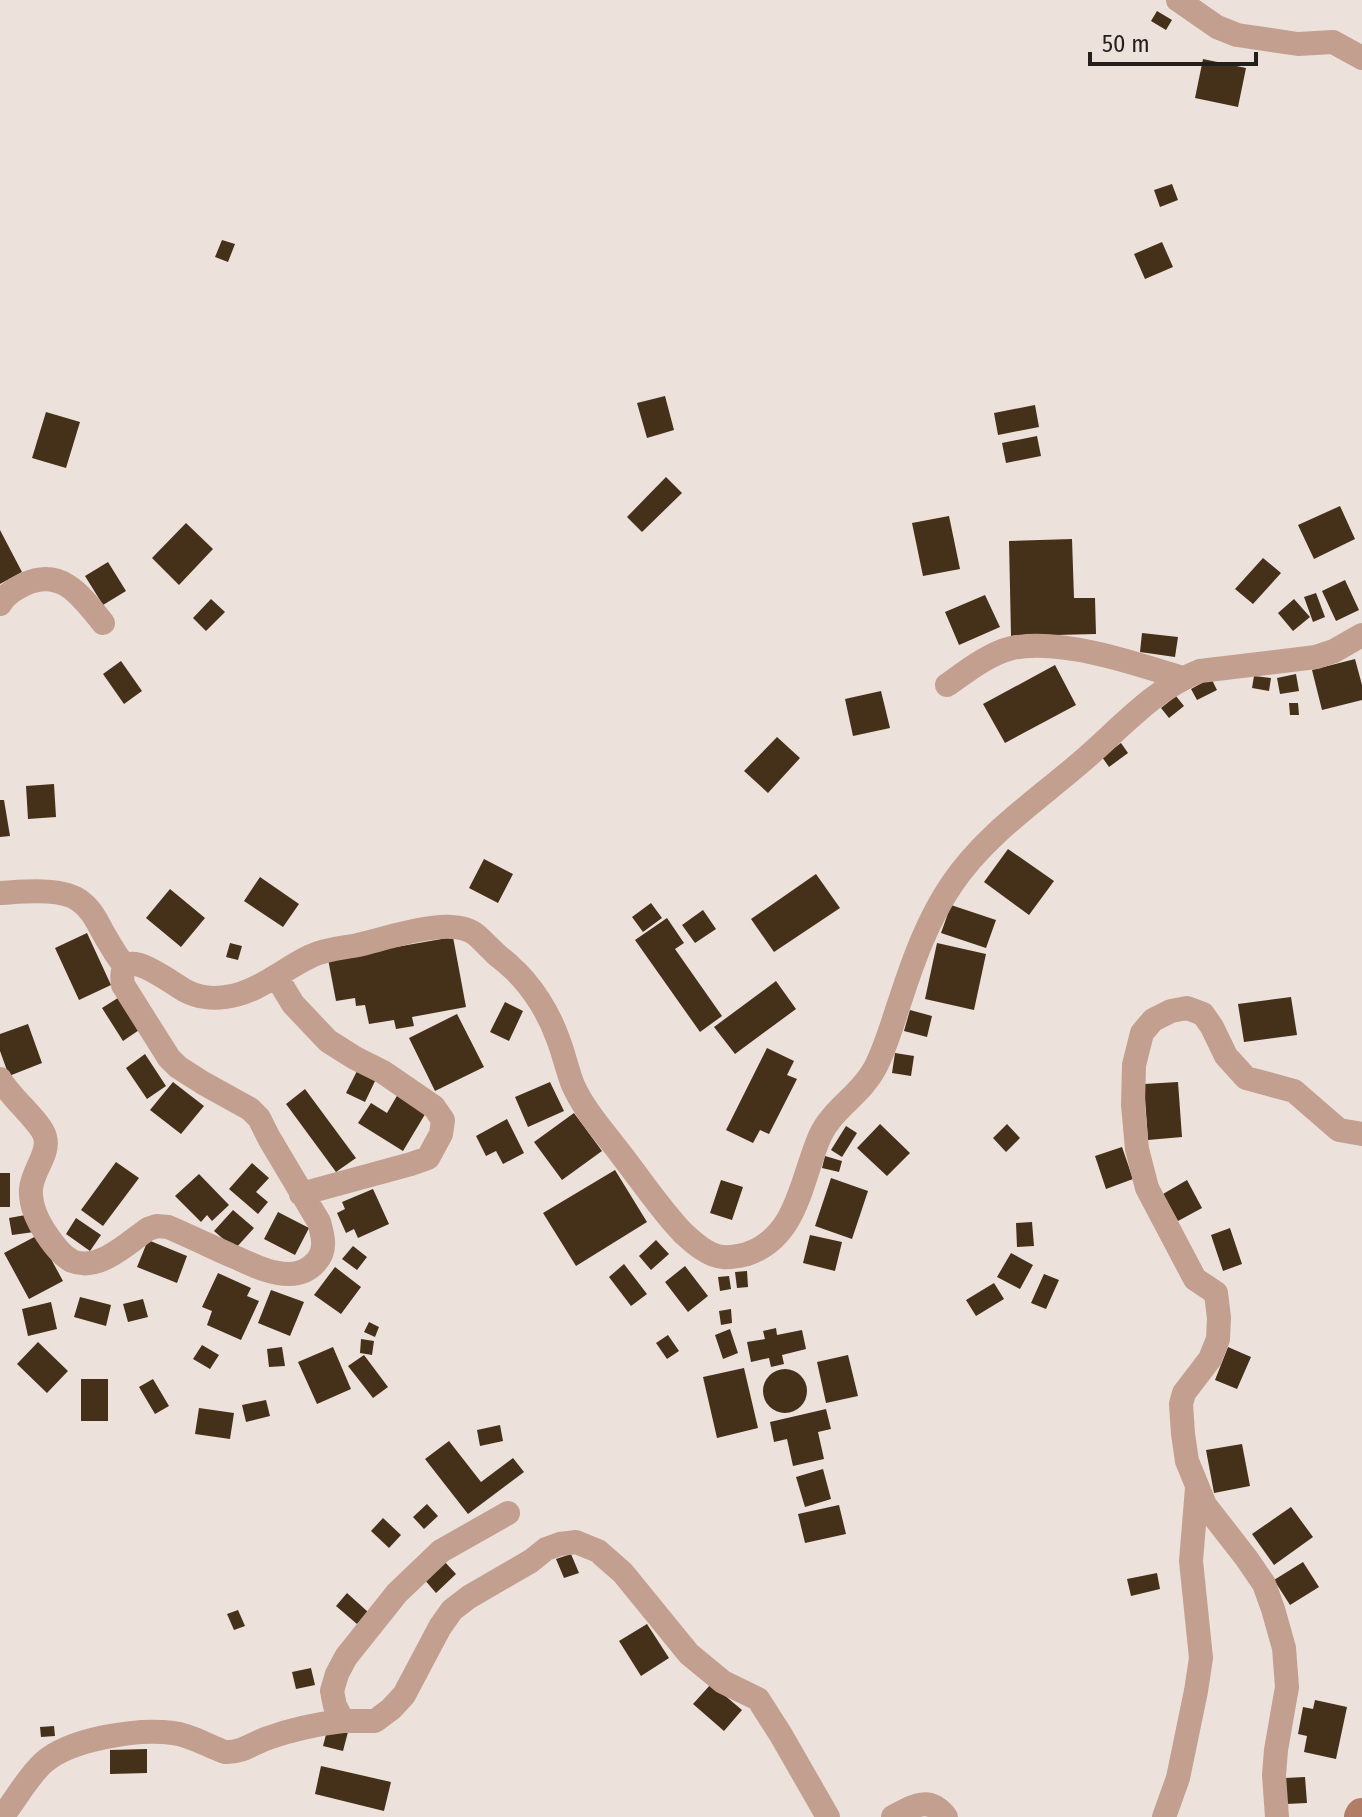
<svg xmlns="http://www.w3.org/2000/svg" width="1362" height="1817" font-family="'Fira Sans Condensed',sans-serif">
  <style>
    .building { fill: #453019 }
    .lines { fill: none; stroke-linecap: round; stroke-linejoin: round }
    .street { stroke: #c39f8f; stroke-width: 24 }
    .secondary { stroke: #b17d66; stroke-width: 34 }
  </style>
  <rect width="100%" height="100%" fill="#ede1dc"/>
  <!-- building -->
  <path class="building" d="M1157 11 1172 20 1166 30 1151 21Z
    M1203 59 1246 68 1238 107 1195 98Z
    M1172 184 1178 200 1160 207 1154 190Z
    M222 240 235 244 228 262 215 257Z
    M1162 242 1173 267 1145 279 1134 254Z
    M665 396 674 430 647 438 637 403Z
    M1035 405 1039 427 998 435 994 413Z
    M46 412 80 422 66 468 32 458Z
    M1037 436 1041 456 1006 463 1002 443Z
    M666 477 682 493 642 532 627 517Z
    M1340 506 1355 539 1314 559 1298 525Z
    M949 516 960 569 923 576 912 523Z
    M186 523 213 549 179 585 152 558Z
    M0 530 22 572 0 584Z
    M1072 539 1074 598H1095L1096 634 1011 636 1009 541Z
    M1263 558 1281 573 1253 604 1235 589Z
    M108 562 126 591 103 605 85 576Z
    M1345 580 1359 610 1336 621 1322 591Z
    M1316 593 1325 617 1313 622 1304 597Z
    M985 595 1000 627 959 645 945 612Z
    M211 599 225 612 206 631 193 618Z
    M1294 599 1310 617 1293 631 1278 613Z
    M1142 633 1178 637 1175 657 1140 652Z
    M1355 659 1362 685V700L1322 710 1312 670Z
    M121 661 142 691 124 704 103 674Z
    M1055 665 1076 705 1005 743 983 704Z
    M1296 674 1299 691 1280 694 1277 678Z
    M1254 676 1271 678 1269 691 1252 688Z
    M1211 678 1217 690 1197 700 1191 689Z
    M881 691 890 728 853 736 845 699Z
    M1176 696 1184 706 1169 718 1161 708Z
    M1289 703H1298L1299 715H1290Z
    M777 737 800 758 768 793 744 771Z
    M1121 743 1128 753 1109 767 1102 757Z
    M54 784 56 817 28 819 26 786Z
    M0 800H4L10 836 0 837Z
    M1008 849 1054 881 1029 915 984 882Z
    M484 859 513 874 498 903 469 888Z
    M816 874 840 908 774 952 751 919Z
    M260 877 299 904 283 927 244 901Z
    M170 889 205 918 181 947 146 918Z
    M651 903 662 918 643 932 632 917Z
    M951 905 996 920 986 948 941 933Z
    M703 910 716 929 695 943 682 925Z
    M667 918 684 943 675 949 722 1016 700 1032 635 940Z
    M87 933 111 985 79 1000 55 948Z
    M453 937 466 1007 412 1017 414 1026 396 1029 394 1020 369 1024 365 1005 356 1006 355 998 336 1001 328 959Z
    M230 943 242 946 238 960 226 957Z
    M937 943 986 954 974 1010 925 999Z
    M776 981 796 1009 735 1054 714 1027Z
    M121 996 142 1028 123 1041 102 1008Z
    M1291 997 1297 1035 1244 1042 1238 1004Z
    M505 1002 523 1011 509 1041 490 1032Z
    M910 1010 932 1016 927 1037 904 1031Z
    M457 1014 484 1067 435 1091 409 1038Z
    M28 1024 42 1063 9 1076 0 1051V1034Z
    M767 1048 794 1061 787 1075 797 1079 769 1134 760 1130 753 1143 726 1130Z
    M895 1053 914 1056 911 1076 892 1073Z
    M145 1054 166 1086 147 1099 126 1068Z
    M357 1071 376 1079 365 1102 346 1093Z
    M173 1082 204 1106 181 1134 150 1110Z
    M550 1082 564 1111 528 1127 515 1097Z
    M1178 1082 1182 1137 1148 1140 1144 1084Z
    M305 1089 356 1158 336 1172 286 1104Z
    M398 1094 427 1111 403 1151 358 1123 371 1103 387 1113Z
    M574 1113 602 1151 562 1180 534 1142Z
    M507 1119 524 1153 503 1164 496 1151 486 1156 476 1136Z
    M880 1124 910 1153 887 1176 857 1148Z
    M1007 1124 1020 1138 1006 1152 993 1138Z
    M846 1126 857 1133 842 1157 831 1150Z
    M1122 1147 1133 1179 1106 1189 1095 1156Z
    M825 1156 842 1161 839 1172 822 1168Z
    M116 1162 139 1178 103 1226 81 1210Z
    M252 1163 269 1178 256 1192 268 1202 258 1214 229 1189Z
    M615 1170 647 1222 576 1266 543 1213Z
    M0 1173H10V1207H0Z
    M199 1174 229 1205 212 1221 207 1215 201 1222 175 1196Z
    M831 1178 868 1191 852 1239 815 1226Z
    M721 1180 743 1187 732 1220 710 1213Z
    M1187 1180 1202 1208 1178 1221 1163 1194Z
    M373 1189 389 1224 358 1238 354 1229 346 1233 337 1213 345 1209 342 1202Z
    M233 1210 254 1228 235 1249 214 1231Z
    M278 1212 309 1228 295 1255 264 1239Z
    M31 1214 34 1232 12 1235 9 1218Z
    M76 1218 101 1235 90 1251 66 1234Z
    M1032 1222 1034 1246 1017 1247 1016 1223Z
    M1230 1228 1242 1264 1223 1271 1211 1235Z
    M38 1235 63 1281 29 1299 4 1253Z
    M810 1235 842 1242 835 1271 803 1263Z
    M148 1240 187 1256 177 1283 137 1267Z
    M656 1240 669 1254 651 1270 639 1256Z
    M353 1246 367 1257 357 1270 342 1259Z
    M1011 1253 1033 1265 1020 1289 997 1277Z
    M624 1264 647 1294 631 1306 609 1277Z
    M685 1266 708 1296 688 1312 665 1282Z
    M335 1267 361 1287 341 1314 314 1295Z
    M747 1271 748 1287 737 1288 735 1272Z
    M218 1273 251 1288 247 1296 259 1301 241 1340 207 1325 212 1311 202 1307Z
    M1044 1274 1059 1280 1046 1309 1031 1303Z
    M729 1276 731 1289 720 1291 718 1277Z
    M994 1283 1004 1299 976 1316 966 1300Z
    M271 1290 304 1302 290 1336 258 1323Z
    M80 1297 111 1305 106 1326 74 1317Z
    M143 1299 148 1317 128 1322 123 1304Z
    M51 1302 57 1329 28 1336 22 1309Z
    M731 1309 732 1323 721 1325 719 1311Z
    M369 1322 379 1327 375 1337 364 1332Z
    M776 1328 777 1335 802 1330 806 1349 782 1355 784 1364 771 1367 769 1358 751 1362 747 1342 765 1339 763 1331Z
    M730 1329 738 1353 723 1359 715 1335Z
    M668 1335 679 1351 667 1359 656 1343Z
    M361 1339 374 1341 372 1355 360 1353Z
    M38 1342 68 1371 47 1393 17 1364Z
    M202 1345 219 1355 210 1369 193 1359Z
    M282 1347 285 1366 269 1367 267 1349Z
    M333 1347 351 1389 317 1404 298 1362Z
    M1228 1347 1251 1357 1237 1389 1215 1380Z
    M364 1355 388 1387 373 1398 348 1366Z
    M848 1355 858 1396 826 1403 817 1362Z
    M744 1368 758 1428 717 1438 703 1377Z
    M763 1391a22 22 0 1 1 44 0a22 22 0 1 1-44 0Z
    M81 1379H108V1421H81Z
    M153 1379 169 1406 155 1414 139 1387Z
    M266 1400 270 1416 246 1422 242 1405Z
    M199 1408 234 1413 230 1439 195 1434Z
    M826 1409 831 1429 818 1432 824 1459 793 1466 787 1439 774 1442 770 1422Z
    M500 1425 503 1441 480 1446 477 1430Z
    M449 1441 481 1482 513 1458 524 1472 468 1514 425 1459Z
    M1242 1444 1250 1486 1214 1493 1206 1450Z
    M823 1469 831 1499 805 1507 796 1477Z
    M427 1504 438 1516 424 1529 413 1517Z
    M839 1505 846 1534 805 1543 798 1514Z
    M1291 1507 1313 1537 1274 1565 1252 1534Z
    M383 1518 401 1535 389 1548 371 1531Z
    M571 1554 579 1573 564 1578 556 1559Z
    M444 1561 456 1574 436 1593 424 1579Z
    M1303 1562 1319 1587 1290 1605 1274 1580Z
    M1157 1573 1160 1589 1131 1596 1127 1579Z
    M347 1593 368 1612 357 1624 336 1606Z
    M238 1610 245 1626 234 1630 227 1614Z
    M647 1624 669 1658 641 1676 619 1641Z
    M311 1668 315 1685 296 1689 292 1672Z
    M711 1684 742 1710 724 1731 693 1704Z
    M1315 1700 1347 1707 1336 1759 1304 1752 1307 1736 1298 1734 1303 1707 1313 1709Z
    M54 1726 55 1736 41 1737 40 1727Z
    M328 1727 348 1732 343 1751 323 1746Z
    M147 1749V1773L110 1774V1750Z
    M321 1766 391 1782 384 1811 315 1794Z
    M1305 1777 1307 1803 1286 1804 1285 1778Z"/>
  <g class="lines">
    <!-- street -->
    <path class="street" d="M1178 0 1217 27 1237 35 1298 44 1333 42 1362 58
      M0 604C6 594 15 589 25 584 62 567 82 597 103 623
      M947 685C967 671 988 654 1012 648 1061 638 1135 663 1182 678
      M0 893C21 892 62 887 80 901 94 911 99 927 108 941 113 950 119 959 125 967
      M276 976 293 1004 328 1041 355 1058 383 1072 434 1107 443 1120 441 1134 428 1158 411 1164 301 1194
      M0 1079C9 1096 42 1123 45 1137 50 1154 32 1171 31 1189 30 1205 38 1222 47 1235 53 1244 62 1256 72 1261 99 1272 128 1243 148 1229L157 1226 168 1227C189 1236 210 1246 230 1255 249 1263 268 1274 289 1274 300 1274 309 1270 316 1262 327 1250 323 1236 319 1222L269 1138 259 1118 250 1109 203 1083 178 1067 169 1058 123 985C115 937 172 984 186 991 197 997 212 999 225 997 256 994 283 969 311 956 325 949 343 948 358 945 383 939 427 925 452 927 474 928 478 937 492 950 497 956 504 960 510 966 531 984 549 1013 558 1039 564 1054 567 1070 573 1085 585 1112 606 1134 623 1157 643 1183 661 1210 683 1233 694 1243 708 1256 723 1257 732 1258 739 1256 747 1254 798 1237 801 1179 820 1136 832 1109 861 1095 875 1068 886 1047 892 1024 900 1001 913 961 928 919 952 884 985 835 1036 801 1080 763 1118 731 1153 689 1200 671L1316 657 1334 651 1362 635
      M508 1513 441 1551 397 1593 346 1657 337 1674 332 1691 335 1706 343 1721H375L391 1709 404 1695 440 1627 452 1610 469 1597 531 1561 546 1549 560 1544 576 1542 598 1551 623 1573 689 1654 723 1682 758 1699 781 1735 828 1817
      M2 1817C16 1799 27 1778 43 1763 69 1739 138 1728 173 1733 191 1735 208 1746 225 1752 242 1753 253 1743 268 1738 293 1729 317 1724 343 1721
      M893 1817C914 1806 929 1795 946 1817
      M1164 1817 1178 1778 1196 1691 1201 1658 1191 1561 1197 1488
      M1277 1817 1274 1775 1276 1750 1287 1687 1284 1648 1273 1609 1264 1584 1247 1559 1205 1505 1187 1461 1183 1434 1181 1404 1184 1393 1210 1359 1218 1339 1219 1318 1216 1293 1195 1279 1147 1188 1137 1149 1133 1105 1134 1065 1142 1033 1153 1020 1171 1011 1187 1008 1203 1014 1212 1027 1226 1056 1246 1078 1294 1091 1339 1130 1362 1134"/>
    <!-- secondary -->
    <path class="secondary" d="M1361 1817 1362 1815"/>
  </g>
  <!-- scale -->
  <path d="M1090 52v12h166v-12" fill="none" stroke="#231f1d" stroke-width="4"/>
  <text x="1102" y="52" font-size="24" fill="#231f1d" stroke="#ede1dc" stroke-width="6" paint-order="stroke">50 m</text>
</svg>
